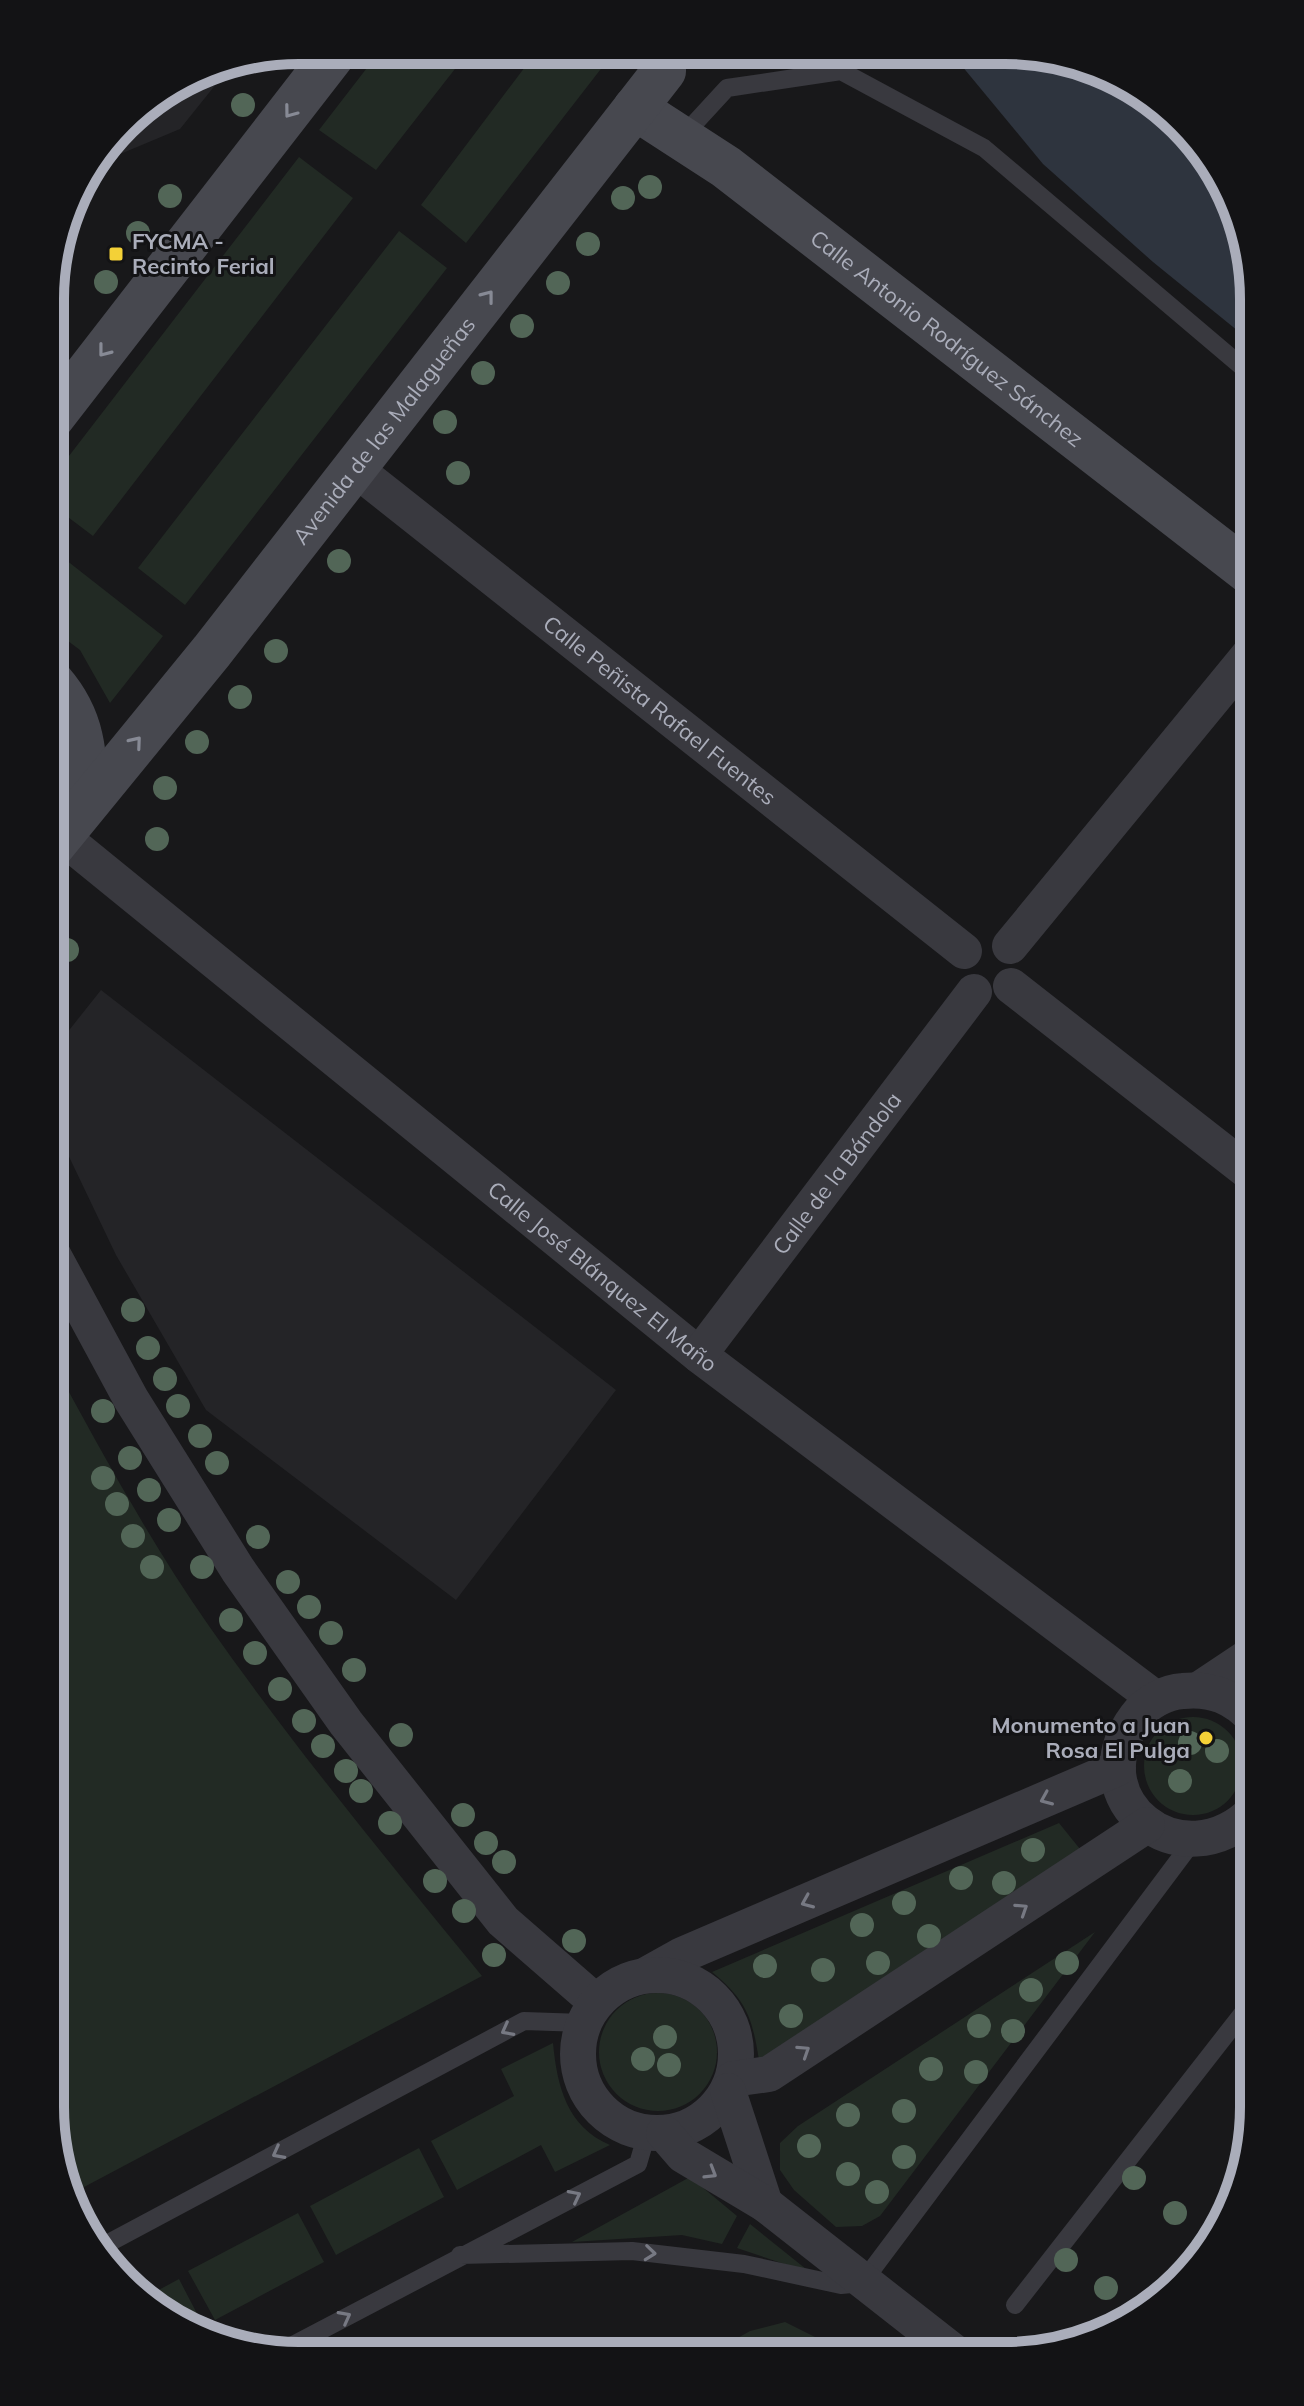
<svg xmlns="http://www.w3.org/2000/svg" width="1304" height="2406" font-family="Mulish,sans-serif">
  <style>
    .built { fill: #242427 }
    .green { fill: #222a24 }
    .water { fill: #2e343e }
    .lines { fill: none; stroke-linecap: round; stroke-linejoin: round }
    .service { stroke: #39393f; stroke-width: 18 }
    .minor { stroke: #39393f; stroke-width: 36 }
    .secondary { stroke: #47484f; stroke-width: 44 }
    .tree { fill: #526657 }
    .oneway { stroke: #878a95 }
    .oneway2 { stroke: #777983 }
    .poi-dot { fill: #f4d137; stroke: #131315; stroke-width: 3 }
    .labels { text-anchor: middle; stroke-width: 6; stroke-linejoin: round; paint-order: stroke }
    .poi-label { font-size: 22px; font-weight: bold; fill: #aaadba; stroke: #131315; text-anchor: start }
    .street-label { font-size: 22px; fill: #aaadba; stroke: #131315 }
    .rim { fill: none; stroke: #aaadba; stroke-width: 10 }
  </style>
  <rect width="100%" height="100%" fill="#18181a"/>
  <!-- built -->
  <path class="built" d="M233 63 180 129 94 165 135 112 204 69Z
    M101 990 616 1390 456 1600 206 1410 116 1255 51 1119V1053Z"/>
  <!-- green -->
  <path class="green" d="M380 51H469L376 170 319 130Z
    M537 51 614 52 466 243 421 205Z
    M299 157 353 198 93 536 52 505V478Z
    M399 231 447 268 185 605 138 568Z
    M52 549 163 636 110 703 80 650 52 629Z
    M51 1359C100 1449 150 1542 209 1626 294 1747 388 1861 482 1976L69 2195 63 2187 50 2107Z
    M1144 1766a49 49 0 1 1 98 0a49 49 0 1 1-98 0Z
    M1059 1823 1080 1849 759 2060C752 2017 747 2001 712 1972Z
    M1095 1932 880 2216 862 2226 836 2227 794 2190 780 2170V2143L798 2126Z
    M599 2052a59 59 0 1 1 118 0a59 59 0 1 1-118 0Z
    M553 2043C557 2086 567 2127 610 2145L555 2172 541 2145 457 2190 431 2141 514 2096 501 2069Z
    M419 2148 444 2197 336 2255 310 2206Z
    M690 2177 737 2216 722 2244 682 2235 572 2242Z
    M298 2213 324 2262 215 2320 188 2271Z
    M750 2224 811 2273 737 2248Z
    M179 2279 204 2327 195 2331 142 2299Z
    M785 2322 853 2356 719 2355 718 2349 750 2331Z"/>
  <!-- water -->
  <path class="water" d="M952 54 1053 55 1169 112 1241 219 1254 299V344L1153 262 1043 164Z"/>
  <g class="lines">
    <!-- service -->
    <path class="service" d="M681 138 727 88 841 71 984 148 1254 377
      M103 2246 524 2021 583 2023
      M460 2255 632 2251 744 2264 841 2285 862 2283 1193 1841
      M1015 2305 1253 2000
      M276 2354 638 2164 647 2133"/>
    <!-- minor -->
    <g class="minor">
      <path id="s1" d="M354 468 964 951"/>
      <path id="s2" d="M61 836 699 1355 1156 1699"/>
      <path d="M1010 946 1254 649"/>
      <path d="M1011 986 1254 1176"/>
      <path d="M51 1251 131 1399 238 1570 346 1723 503 1921 596 2002"/>
      <path id="s3" d="M699 1355 974 992"/>
      <path d="M1200 1689 1254 1653"/>
      <path d="M1254 1811C1181 1884 1075 1799 1136 1717 1146 1703 1165 1692 1183 1691 1212 1688 1234 1697 1254 1719"/>
      <path d="M648 1974 682 1955 1118 1768"/>
      <circle cx="657" cy="2054" r="79"/>
      <path d="M733 2079 769 2074 1147 1825"/>
      <path d="M728 2091 765 2204"/>
      <path d="M664 2133 683 2155 765 2204 959 2356"/>
    </g>
    <!-- secondary -->
    <g class="secondary">
      <path id="s4" d="M635 108 726 167 1254 576"/>
      <path d="M52 418 337 50"/>
      <path d="M52 682C85 720 85 755 86 802"/>
      <path id="s5" d="M51 848 212 651 664 71V52"/>
    </g>
  </g>
  <!-- trees -->
  <g class="tree">
    <circle cx="243" cy="105" r="12"/>
    <circle cx="650" cy="187" r="12"/>
    <circle cx="170" cy="196" r="12"/>
    <circle cx="623" cy="198" r="12"/>
    <circle cx="138" cy="233" r="12"/>
    <circle cx="588" cy="244" r="12"/>
    <circle cx="106" cy="282" r="12"/>
    <circle cx="558" cy="283" r="12"/>
    <circle cx="522" cy="326" r="12"/>
    <circle cx="483" cy="373" r="12"/>
    <circle cx="445" cy="422" r="12"/>
    <circle cx="458" cy="473" r="12"/>
    <circle cx="339" cy="561" r="12"/>
    <circle cx="276" cy="651" r="12"/>
    <circle cx="240" cy="697" r="12"/>
    <circle cx="197" cy="742" r="12"/>
    <circle cx="165" cy="788" r="12"/>
    <circle cx="157" cy="839" r="12"/>
    <circle cx="67" cy="950" r="12"/>
    <circle cx="133" cy="1310" r="12"/>
    <circle cx="148" cy="1348" r="12"/>
    <circle cx="165" cy="1379" r="12"/>
    <circle cx="178" cy="1406" r="12"/>
    <circle cx="103" cy="1411" r="12"/>
    <circle cx="200" cy="1436" r="12"/>
    <circle cx="130" cy="1458" r="12"/>
    <circle cx="217" cy="1463" r="12"/>
    <circle cx="103" cy="1478" r="12"/>
    <circle cx="149" cy="1490" r="12"/>
    <circle cx="117" cy="1504" r="12"/>
    <circle cx="169" cy="1520" r="12"/>
    <circle cx="133" cy="1536" r="12"/>
    <circle cx="258" cy="1537" r="12"/>
    <circle cx="152" cy="1567" r="12"/>
    <circle cx="202" cy="1567" r="12"/>
    <circle cx="288" cy="1582" r="12"/>
    <circle cx="309" cy="1607" r="12"/>
    <circle cx="231" cy="1620" r="12"/>
    <circle cx="331" cy="1633" r="12"/>
    <circle cx="255" cy="1653" r="12"/>
    <circle cx="354" cy="1670" r="12"/>
    <circle cx="280" cy="1689" r="12"/>
    <circle cx="304" cy="1721" r="12"/>
    <circle cx="401" cy="1735" r="12"/>
    <circle cx="1190" cy="1743" r="12"/>
    <circle cx="323" cy="1746" r="12"/>
    <circle cx="1217" cy="1751" r="12"/>
    <circle cx="346" cy="1771" r="12"/>
    <circle cx="1180" cy="1781" r="12"/>
    <circle cx="361" cy="1791" r="12"/>
    <circle cx="463" cy="1815" r="12"/>
    <circle cx="390" cy="1823" r="12"/>
    <circle cx="486" cy="1843" r="12"/>
    <circle cx="1033" cy="1850" r="12"/>
    <circle cx="504" cy="1862" r="12"/>
    <circle cx="961" cy="1878" r="12"/>
    <circle cx="435" cy="1881" r="12"/>
    <circle cx="1004" cy="1883" r="12"/>
    <circle cx="904" cy="1903" r="12"/>
    <circle cx="464" cy="1911" r="12"/>
    <circle cx="862" cy="1925" r="12"/>
    <circle cx="929" cy="1936" r="12"/>
    <circle cx="574" cy="1941" r="12"/>
    <circle cx="494" cy="1955" r="12"/>
    <circle cx="878" cy="1963" r="12"/>
    <circle cx="1067" cy="1963" r="12"/>
    <circle cx="765" cy="1966" r="12"/>
    <circle cx="823" cy="1970" r="12"/>
    <circle cx="1031" cy="1990" r="12"/>
    <circle cx="791" cy="2016" r="12"/>
    <circle cx="979" cy="2026" r="12"/>
    <circle cx="1013" cy="2031" r="12"/>
    <circle cx="665" cy="2037" r="12"/>
    <circle cx="643" cy="2059" r="12"/>
    <circle cx="669" cy="2065" r="12"/>
    <circle cx="931" cy="2069" r="12"/>
    <circle cx="976" cy="2072" r="12"/>
    <circle cx="904" cy="2111" r="12"/>
    <circle cx="848" cy="2115" r="12"/>
    <circle cx="809" cy="2146" r="12"/>
    <circle cx="904" cy="2157" r="12"/>
    <circle cx="848" cy="2174" r="12"/>
    <circle cx="1134" cy="2178" r="12"/>
    <circle cx="877" cy="2192" r="12"/>
    <circle cx="1175" cy="2213" r="12"/>
    <circle cx="1066" cy="2260" r="12"/>
    <circle cx="1106" cy="2288" r="12"/>
  </g>
  <!-- one-way arrows -->
  <defs><path id="oneway-chevron" d="M-2-3.5L2.5 0L-2 3.5" fill="none" stroke-width="1.6" stroke-linecap="round" stroke-linejoin="round" transform="scale(2)"/></defs>
  <g class="oneway">
    <use href="#oneway-chevron" transform="translate(290 112) rotate(127)"/>
    <use href="#oneway-chevron" transform="translate(488 296) rotate(-52)"/>
    <use href="#oneway-chevron" transform="translate(104 351) rotate(128)"/>
    <use href="#oneway-chevron" transform="translate(136 742) rotate(-50)"/>
  </g>
  <g class="oneway2">
    <use href="#oneway-chevron" transform="translate(1046 1799) rotate(157)"/>
    <use href="#oneway-chevron" transform="translate(807 1902) rotate(157)"/>
    <use href="#oneway-chevron" transform="translate(1022 1909) rotate(-33)"/>
    <use href="#oneway-chevron" transform="translate(507 2030) rotate(152)"/>
    <use href="#oneway-chevron" transform="translate(804 2051) rotate(-33)"/>
    <use href="#oneway-chevron" transform="translate(278 2153) rotate(152)"/>
    <use href="#oneway-chevron" transform="translate(711 2173) rotate(31)"/>
    <use href="#oneway-chevron" transform="translate(575 2196) rotate(-27)"/>
    <use href="#oneway-chevron" transform="translate(650 2253) rotate(6)"/>
    <use href="#oneway-chevron" transform="translate(345 2317) rotate(-28)"/>
  </g>
  <!-- markers -->
  <g class="poi-dot">
    <rect x="108" y="246" width="16" height="16" rx="4"/>
    <circle cx="1206" cy="1738" r="8"/>
  </g>
  <g class="labels">
    <!-- poi labels -->
    <g class="poi-label">
      <text x="132" y="249">FYCMA -<tspan x="132" dy="25">Recinto Ferial</tspan></text>
      <text x="1190" y="1733" text-anchor="end">Monumento a Juan<tspan x="1190" dy="25">Rosa El Pulga</tspan></text>
    </g>
    <!-- street labels -->
    <g class="street-label">
      <text dy="8" stroke="none"><textPath href="#s4" startOffset="388">Calle Antonio Rodríguez Sánchez</textPath></text>
      <text dy="8" stroke="none"><textPath href="#s5" startOffset="534">Avenida de las Malagueñas</textPath></text>
      <text dy="8" stroke="none"><textPath href="#s1" startOffset="390">Calle Peñista Rafael Fuentes</textPath></text>
      <text dy="8" stroke="none"><textPath href="#s3" startOffset="228">Calle de la Bándola</textPath></text>
      <text dy="8" stroke="none"><textPath href="#s2" startOffset="698">Calle José Blánquez El Maño</textPath></text>
    </g>
  </g>
  <!-- crop -->
  <path d="M0 0H1304V2406H0ZM299 64H1005A235 235 0 0 1 1240 299V2107A235 235 0 0 1 1005 2342H299A235 235 0 0 1 64 2107V299A235 235 0 0 1 299 64Z" fill="#131315" fill-rule="evenodd"/>
  <path class="rim" d="M299 64H1005A235 235 0 0 1 1240 299V2107A235 235 0 0 1 1005 2342H299A235 235 0 0 1 64 2107V299A235 235 0 0 1 299 64Z"/>
</svg>
